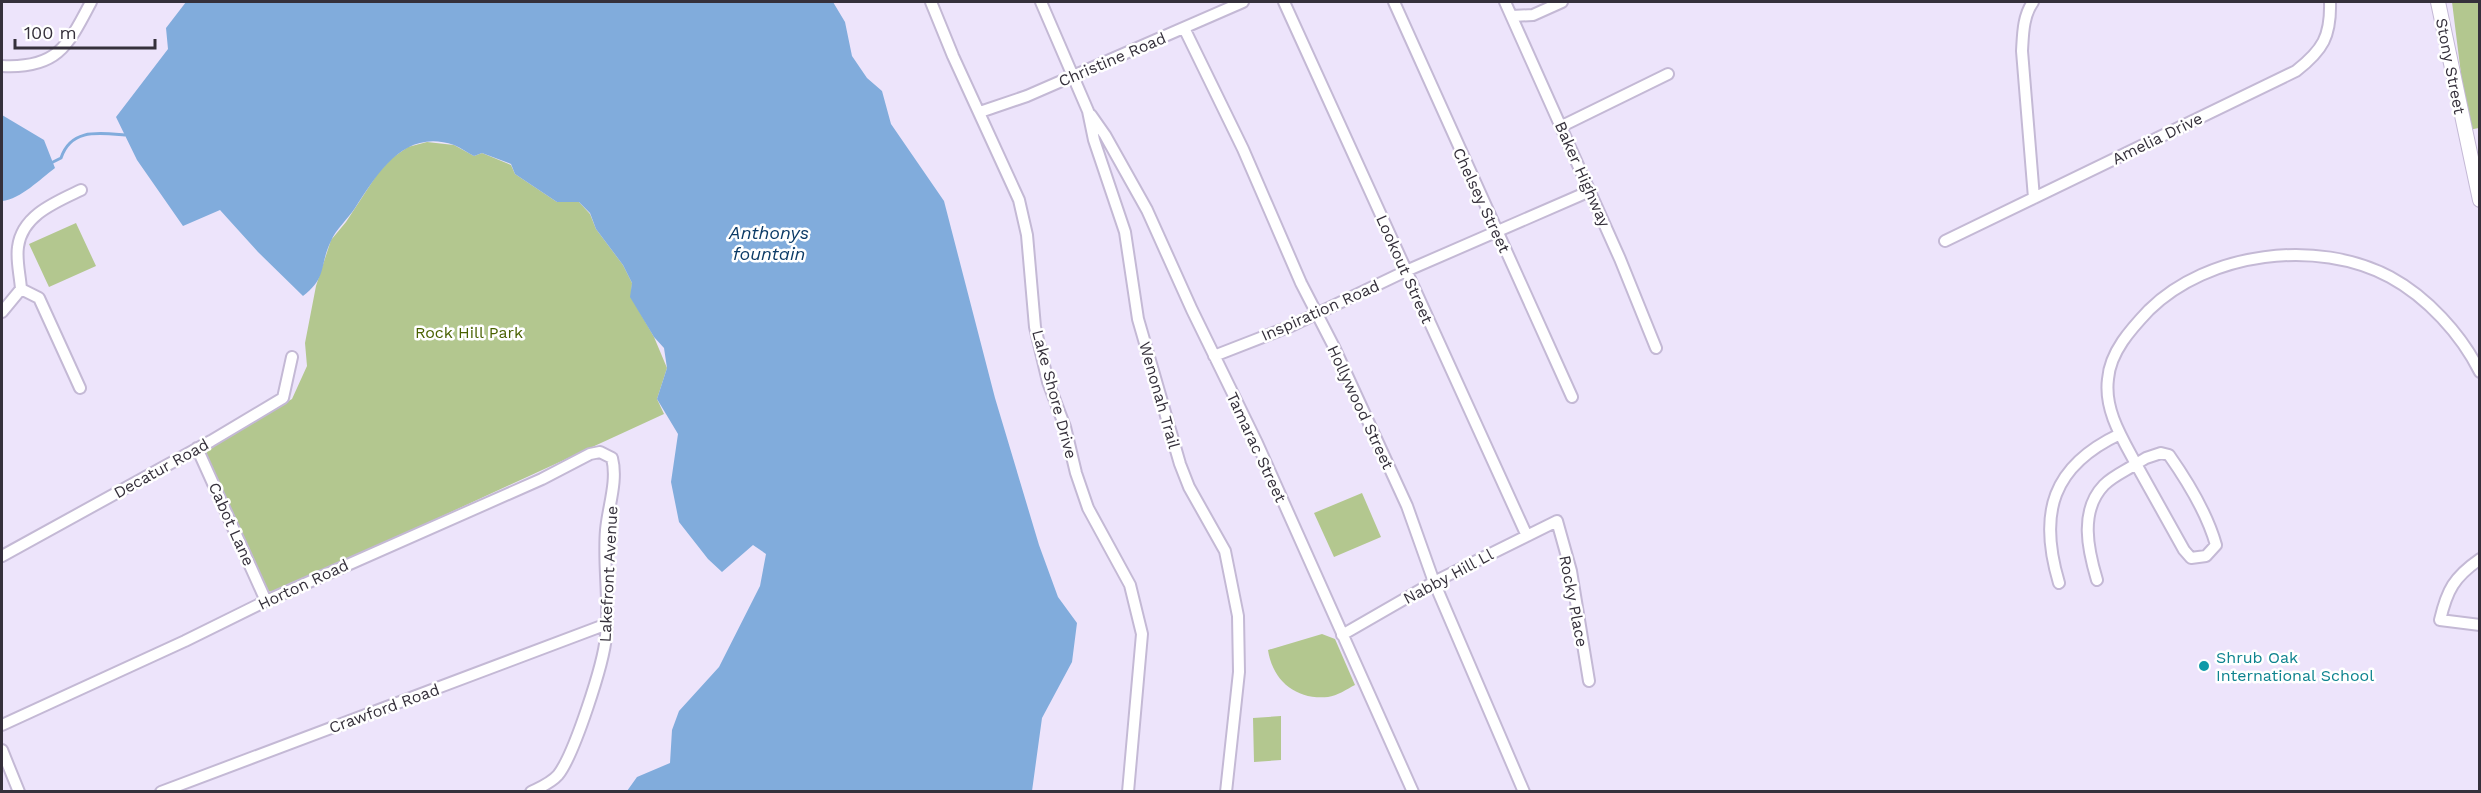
<svg xmlns="http://www.w3.org/2000/svg" width="2481" height="793" font-family="'Work Sans',sans-serif">
  <style>
    .green { fill: #b3c78f }
    .water { fill: #81acdc }
    .lines { fill: none; stroke-linecap: round; stroke-linejoin: round }
    .stream { stroke: #81acdc; stroke-width: 3 }
    .minor-casing { stroke: #c4b9d5; stroke-width: 14 }
    .tertiary-casing { stroke: #c4b9d5; stroke-width: 16 }
    .minor { stroke: #fff; stroke-width: 10 }
    .tertiary { stroke: #fff; stroke-width: 14 }
    .culture-dot { fill: #0f9aa8; stroke: #fff; stroke-width: 2 }
    .labels { text-anchor: middle; stroke-width: 5; stroke-linejoin: round; paint-order: stroke }
    .street-label { font-size: 16px; fill: #35303b; stroke: #fff }
    .park-label { font-size: 16px; fill: #496100; stroke: #fff }
    .culture-label { font-size: 16px; fill: #0d838f; stroke: #fff; text-anchor: start }
    .water-label { font-size: 18px; font-style: italic; fill: #0b3a66; stroke: #fff }
  </style>
  <rect width="100%" height="100%" fill="#ede4fb"/>
  <!-- green -->
  <path class="green" d="M2452 2H2479V128L2468 130Z
    M427 142 454 145 474 156 482 153 511 165 515 174 557 202H579L590 214 596 229 623 265 632 283 631 297 654 337 667 368 657 399 664 414 277 592 267 591 204 450 292 399 307 366 305 343 316 286 331 240 346 222 378 173 392 158 408 147Z
    M76 223 96 266 49 287 29 244Z
    M1362 493 1381 537 1334 557 1314 513Z
    M1322 634 1335 639 1355 685C1347 689 1337 696 1328 697 1297 700 1273 682 1268 650Z
    M1281 716V760L1254 762 1253 718Z"/>
  <!-- water -->
  <path class="water" d="M186 2H833L845 22 852 56 867 78 882 91 891 124 944 201 995 398 1039 545 1058 597 1077 623 1072 662 1042 718 1032 791H627L637 777 670 763 672 730 679 711 719 667 760 586 766 554 753 545 722 572 708 559 679 522 671 482 678 434 657 399 667 368 664 348 654 337 630 297 632 283 623 265 596 229 590 213 579 202H557L515 174 511 164 482 153 474 156C468 153 461 148 454 145 404 128 378 173 355 208 348 219 336 229 331 241 319 265 328 277 303 296L258 252 220 210 183 226 137 160 116 117 168 49 166 28Z
    M2 115 44 140 55 168C40 179 21 199 2 201Z"/>
  <g class="lines">
    <!-- stream -->
    <path class="stream" d="M53 162 61 158C71 128 99 133 125 135"/>
    <!-- minor casing -->
    <g class="minor-casing">
      <path id="minor" d="M931 2 953 56 1019 200 1027 235 1035 327 1048 382 1065 427 1076 473 1088 508 1130 585 1142 634 1128 792
        M1041 2 1088 111 1094 140 1125 232 1138 319 1180 464 1189 487 1225 551 1238 616 1239 672 1226 792
        M1284 2 1527 536
        M1394 2 1572 397
        M1505 2 1620 259 1656 348
        M2033 2C2023 16 2023 34 2022 51L2034 198
        M1512 16 1533 15 1562 2
        M1184 28 1243 149 1301 283 1334 347 1407 506 1434 582 1524 792
        M2 66C57 69 68 46 91 2
        M980 112 1027 96 1243 2
        M1091 115 1105 135 1147 210 1192 310 1257 443 1413 792
        M1562 126 1668 74
        M1945 241 2296 71C2323 50 2331 36 2330 2
        M21 289C20 275 16 260 18 247 22 215 56 202 81 190
        M2 312 21 289 39 298 80 388
        M1214 356 1291 326 1406 271 1590 191
        M197 448 266 601
        M2161 453 2169 455C2188 482 2207 513 2216 545L2206 556 2191 558 2184 550 2136 464 2146 458Z
        M2 556 211 441 283 398 292 357
        M2480 559C2454 577 2447 590 2440 620L2480 625
        M2097 580C2088 550 2079 511 2104 485 2113 476 2125 471 2136 464 2122 438 2104 410 2108 379 2110 352 2131 329 2149 310 2208 252 2317 238 2390 277 2427 297 2461 334 2480 372
        M2059 583C2038 513 2052 466 2120 434
        M1342 635 1434 582 1557 521 1571 571 1589 681
        M2 725 185 641 266 601 542 479 590 454 600 452 612 458C618 481 608 507 606 530 603 565 610 601 606 636 604 663 574 755 558 775 551 783 541 787 531 792
        M2 750 19 792
        M161 792 607 624"/>
    </g>
    <!-- tertiary casing -->
    <g class="tertiary-casing">
      <path id="tertiary" d="M2438 2 2480 200"/>
    </g>
    <!-- minor -->
    <use href="#minor" class="minor"/>
    <!-- tertiary -->
    <use href="#tertiary" class="tertiary"/>
  </g>
  <!-- markers -->
  <circle class="culture-dot" cx="2204" cy="666" r="6"/>
  <g class="labels">
    <!-- street labels -->
    <g class="street-label">
      <text transform="translate(1112 59) rotate(-23)" y="6">Christine Road</text>
      <text transform="translate(2451 66) rotate(79)" y="6">Stony Street</text>
      <text transform="translate(2157 138) rotate(-26)" y="6">Amelia Drive</text>
      <text transform="translate(1583 174) rotate(66)" y="6">Baker Highway</text>
      <text transform="translate(1482 200) rotate(65)" y="6">Chelsey Street</text>
      <text transform="translate(1405 269) rotate(66)" y="6">Lookout Street</text>
      <text transform="translate(1320 310) rotate(-24)" y="6">Inspiration Road</text>
      <text transform="translate(1055 394) rotate(75)" y="6">Lake Shore Drive</text>
      <text transform="translate(1160 395) rotate(74)" y="6">Wenonah Trail</text>
      <text transform="translate(1361 407) rotate(65)" y="6">Hollywood Street</text>
      <text transform="translate(1257 447) rotate(65)" y="6">Tamarac Street</text>
      <text transform="translate(161 468) rotate(-29)" y="6">Decatur Road</text>
      <text transform="translate(232 524) rotate(66)" y="6">Cabot Lane</text>
      <text transform="translate(608 574) rotate(-87)" y="6">Lakefront Avenue</text>
      <text transform="translate(1448 576) rotate(-28)" y="6">Nabby Hill Ll</text>
      <text transform="translate(303 584) rotate(-25)" y="6">Horton Road</text>
      <text transform="translate(1574 601) rotate(79)" y="6">Rocky Place</text>
      <text transform="translate(384 708) rotate(-20)" y="6">Crawford Road</text>
    </g>
    <!-- park labels -->
    <g class="park-label">
      <text x="469" y="338">Rock Hill Park</text>
    </g>
    <!-- culture labels -->
    <g class="culture-label">
      <text x="2216" y="663">Shrub Oak<tspan x="2216" dy="18">International School</tspan></text>
    </g>
    <!-- water labels -->
    <g class="water-label">
      <text x="769" y="239">Anthonys<tspan x="769" dy="21">fountain</tspan></text>
    </g>
  </g>
  <!-- border -->
  <rect width="2481" height="793" fill="none" stroke="#35303b" stroke-width="6"/>
  <!-- scale -->
  <path d="M15 39v9h140v-9" fill="none" stroke="#35303b" stroke-width="3"/>
  <text x="24" y="39" font-size="18" fill="#35303b" stroke="#ffffff" stroke-width="4.5" paint-order="stroke">100 m</text>
</svg>
